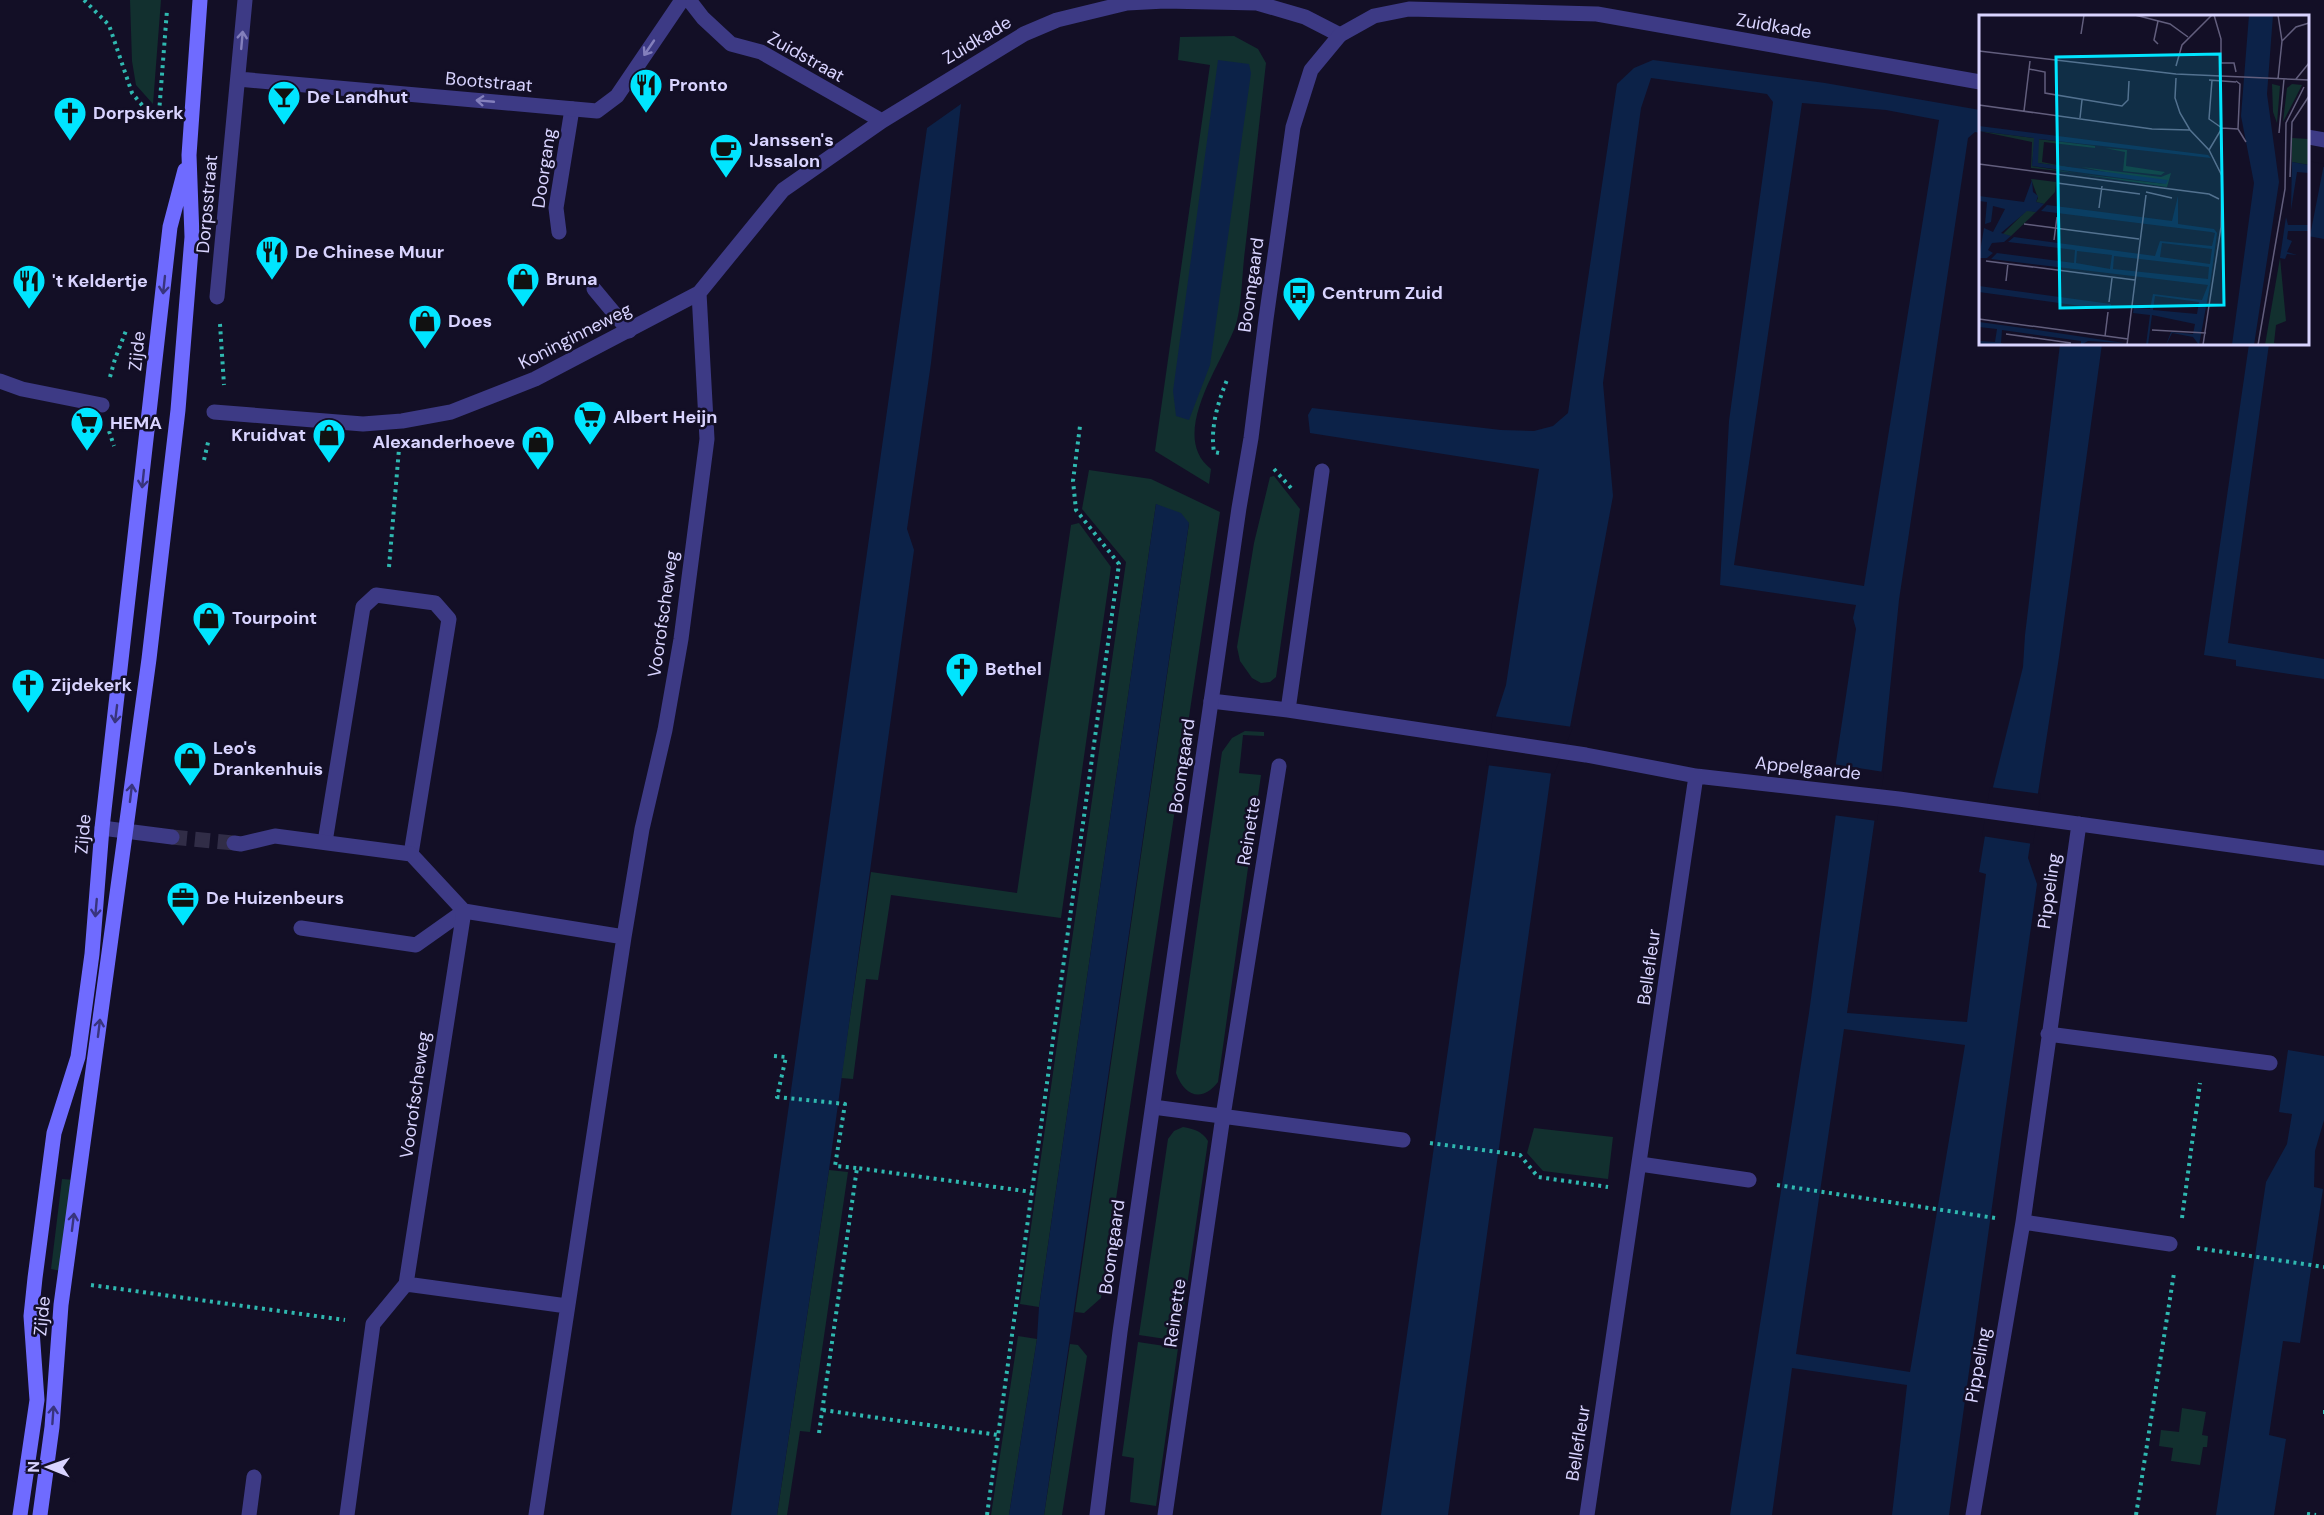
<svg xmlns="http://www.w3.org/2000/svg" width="2324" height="1515" font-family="'DM Sans',sans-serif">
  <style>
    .green { fill: #12302f }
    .water { fill: #0c2248; fill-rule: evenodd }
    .pier { fill: #130f26 }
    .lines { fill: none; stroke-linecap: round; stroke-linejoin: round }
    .minor-tunnel { stroke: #312d47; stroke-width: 15; stroke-dasharray: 15 8; stroke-linecap: butt }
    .path { stroke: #2fb8b0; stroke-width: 4; stroke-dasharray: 3 4.5; stroke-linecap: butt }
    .service { stroke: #3d3a85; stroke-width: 15 }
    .minor { stroke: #3d3a85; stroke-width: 15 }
    .tertiary { stroke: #3d3a85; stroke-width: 15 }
    .secondary { stroke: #6f6bff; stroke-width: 15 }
    .oneway { stroke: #837fbc }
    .oneway2 { stroke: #38347d }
    .labels { text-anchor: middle; stroke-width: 5; stroke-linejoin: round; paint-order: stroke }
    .street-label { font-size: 18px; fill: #d9d4ff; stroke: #130f26 }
    .poi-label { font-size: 18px; font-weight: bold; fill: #d9d4ff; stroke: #130f26; text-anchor: start }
    .inset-road { fill: none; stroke: #625e7d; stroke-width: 1.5 }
    .view { fill: #00e5ff; fill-opacity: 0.15; stroke: #00e5ff; stroke-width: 3 }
    .inset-edge { fill: none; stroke: #d9d4ff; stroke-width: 3 }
  </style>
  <rect width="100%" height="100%" fill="#130f26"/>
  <!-- green -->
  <path class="green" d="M130 0H161L153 104 136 85 132 61Z
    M1234 36 1258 49 1266 63C1259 126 1252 188 1245 250 1242 271 1242 309 1235 327 1221 365 1168 436 1211 469L1209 484 1155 451 1210 65 1178 60 1180 37Z
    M1089 470 1151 479 1220 512 1101 1298 1084 1313 1075 1312 1189 523 1156 504 1039 1307 1020 1304 1126 562 1082 509Z
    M1274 476 1300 509 1276 677 1270 682 1261 683 1252 678 1240 661 1237 647 1254 543 1270 477Z
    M1079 523 1111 567 1061 918 891 895 878 980 866 979 853 1079 841 1078 871 872 1017 893 1071 525Z
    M1245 731 1264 732V736L1243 735 1239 773 1261 775 1218 1082C1202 1103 1184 1096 1176 1073L1222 752 1232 738Z
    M1183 1127C1194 1129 1202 1131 1208 1141L1179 1341 1139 1335 1168 1139 1174 1131Z
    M1534 1128 1613 1137 1608 1179 1543 1171 1527 1153Z
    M829 1170 848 1172 810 1432 800 1431 787 1515H777Z
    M62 1179 74 1180 61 1271 51 1269Z
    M1018 1336 1037 1339 1009 1515H991Z
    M1138 1342 1178 1348 1156 1506 1130 1502 1134 1458 1122 1456Z
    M1070 1344 1078 1345 1087 1356 1062 1515H1044Z
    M2182 1408 2206 1412 2202 1435 2208 1436 2207 1447H2203L2200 1465 2171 1461 2173 1448 2159 1446 2161 1430 2179 1432Z"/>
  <!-- water -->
  <path class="water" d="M1218 60 1249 64 1251 73 1210 365 1189 420 1176 416 1173 391Z
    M1653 60 1825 83 1980 110V133L1975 132 1968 138 1899 600 1882 768 1847 1013 1967 1022 1986 874 1979 872 1993 787 2023 667 2025 635 2060 344H2102L2059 657 2028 858 2037 884 1949 1515H1892L1907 1385 1792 1368 1772 1515H1730L1809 1013 1836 813V762L1856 629 1853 618 1856 605 1720 585 1729 421 1773 102 1767 94 1651 78 1641 108 1603 383 1613 496 1570 727 1551 773 1448 1515H1381L1496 716 1506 685 1539 469 1310 433 1308 415 1312 408 1501 430 1534 431 1553 426 1568 413 1617 84 1634 68ZM1802 103 1886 110 1939 120 1864 586 1734 565ZM1844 1029 1965 1045 1910 1372 1796 1354Z
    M961 104 931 363 907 529 914 550 829 1170 777 1515H731L927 128Z
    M2308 164 2324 167V239L2308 236Z
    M2249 344H2269L2228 643 2324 659V679L2236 666V660L2204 655Z
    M1156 504 1181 513 1189 523 1044 1515H1009L1037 1339 1039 1307Z
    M2288 1050 2324 1056V1120L2315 1151 2314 1187 2323 1189 2300 1343 2283 1341 2269 1435 2286 1439 2274 1515H2216L2266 1182 2287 1144 2292 1114 2279 1112Z"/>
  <!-- pier -->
  <path class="pier" d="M2308 161 2324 164 2310 236H2308Z
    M1493 716 1573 727 1554 774 1486 765Z
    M1833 764 1884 772 1877 821 1833 815Z
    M1990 787 2041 794 2033 844 1982 836Z"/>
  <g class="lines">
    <!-- minor-tunnel -->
    <path class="minor-tunnel" d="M172 837 234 843"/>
    <!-- path -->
    <path class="path" d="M84 0 109 25 132 93 147 111 164 114
      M159 113 167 10
      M220 324 224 385
      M110 377 115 359 127 328
      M109 431 114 446
      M1219 453 1214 452C1210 428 1218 402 1227 380
      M204 460 209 438
      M1274 469 1291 488
      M389 567 399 449
      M774 1056 786 1057 777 1097 845 1104 835 1166 857 1168
      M1430 1143 1520 1155 1538 1177 1608 1187
      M1777 1185 1995 1218
      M2182 1218 2200 1083
      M2197 1248 2324 1267
      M91 1285 345 1320
      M823 1410 998 1435
      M2323 1412H2324
      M819 1433 857 1168 1032 1192
      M2307 1514 2316 1515
      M987 1515 1119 564 1076 510 1073 481 1080 426
      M2136 1515 2174 1273"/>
    <!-- service -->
    <path class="service" d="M559 232 556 208 572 109
      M594 289 629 331
      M325 842 363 607 376 595 435 603 449 619 411 854
      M301 928 416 945 464 911
      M249 1515 254 1477"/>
    <!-- minor -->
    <path class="minor" d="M689 0 703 18 731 44 761 52 882 121
      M238 79 597 111 617 96 682 0
      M217 297 245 0
      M0 381 22 389 102 405
      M214 412 363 424 402 421 451 412 535 379 699 293 783 190 882 121 1024 34 1057 20 1127 3 1165 1 1257 3 1305 17 1340 35
      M1211 701 1288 710 1322 471
      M1288 710 1586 755 1696 776 1899 799 2324 858
      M102 828 172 837
      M234 843 241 844 275 836 411 854 464 911 406 1284 373 1324 347 1515
      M464 911 624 937
      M2048 1034 2270 1063
      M1153 1107 1403 1140
      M1640 1164 1749 1180
      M2023 1222 2170 1244
      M406 1284 567 1306
      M536 1515 624 937 642 829 665 730 681 639 707 439 699 293
      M1165 1515 1223 1116 1279 766
      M1587 1515 1696 776
      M1973 1515 2023 1222 2079 824"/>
    <!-- tertiary -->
    <path class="tertiary" d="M2308 137 2324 140
      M1097 1515 1120 1332 1239 508 1251 438 1266 319 1293 127 1311 70 1340 35 1374 16 1409 9 1597 14 1980 82"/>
    <!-- secondary -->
    <path class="secondary" d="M20 1515 37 1400 31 1316 35 1278 54 1133 78 1057 92 954 102 828 170 227 185 170
      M40 1515 52 1427 61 1305 149 659 178 410 192 237 189 155 200 0"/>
  </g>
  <!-- one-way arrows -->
  <defs><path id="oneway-shaft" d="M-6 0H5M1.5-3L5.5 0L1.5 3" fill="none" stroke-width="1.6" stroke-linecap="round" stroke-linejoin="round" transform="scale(1.5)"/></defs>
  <g class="oneway">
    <use href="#oneway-shaft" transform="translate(242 40) rotate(-85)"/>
    <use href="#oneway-shaft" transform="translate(649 48) rotate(124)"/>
    <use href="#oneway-shaft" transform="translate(485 101) rotate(-175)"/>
  </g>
  <g class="oneway2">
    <use href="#oneway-shaft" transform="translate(164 285) rotate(96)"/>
    <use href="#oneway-shaft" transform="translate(143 479) rotate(96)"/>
    <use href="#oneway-shaft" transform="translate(116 714) rotate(97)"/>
    <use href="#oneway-shaft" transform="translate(131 793) rotate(-83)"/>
    <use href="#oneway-shaft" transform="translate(96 908) rotate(95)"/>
    <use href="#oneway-shaft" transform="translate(99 1028) rotate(-83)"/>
    <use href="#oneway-shaft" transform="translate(73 1222) rotate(-83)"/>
    <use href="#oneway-shaft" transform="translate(53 1415) rotate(-86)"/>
  </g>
  <!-- icons -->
  <defs>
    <g id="restaurant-pin" transform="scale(1.725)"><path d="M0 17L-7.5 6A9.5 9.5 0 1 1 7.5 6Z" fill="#00e5ff" stroke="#130f26"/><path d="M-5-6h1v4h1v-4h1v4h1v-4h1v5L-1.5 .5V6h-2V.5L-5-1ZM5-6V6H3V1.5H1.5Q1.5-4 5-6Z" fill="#111"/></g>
    <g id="bar-pin" transform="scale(1.725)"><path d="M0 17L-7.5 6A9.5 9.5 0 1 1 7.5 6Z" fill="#00e5ff" stroke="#130f26"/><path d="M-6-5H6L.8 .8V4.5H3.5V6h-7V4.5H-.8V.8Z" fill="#111"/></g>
    <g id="church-pin" transform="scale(1.725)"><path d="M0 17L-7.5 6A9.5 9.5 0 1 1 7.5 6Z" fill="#00e5ff" stroke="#130f26"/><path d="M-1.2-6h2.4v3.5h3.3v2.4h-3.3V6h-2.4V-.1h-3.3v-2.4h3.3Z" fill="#111"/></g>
    <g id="cafe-pin" transform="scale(1.725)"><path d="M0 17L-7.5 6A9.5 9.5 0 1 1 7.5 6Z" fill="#00e5ff" stroke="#130f26"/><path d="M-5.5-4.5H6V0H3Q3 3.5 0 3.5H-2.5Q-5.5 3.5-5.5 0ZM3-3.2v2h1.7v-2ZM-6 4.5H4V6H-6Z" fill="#111"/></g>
    <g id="shop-pin" transform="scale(1.725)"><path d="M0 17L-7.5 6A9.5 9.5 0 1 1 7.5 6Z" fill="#00e5ff" stroke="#130f26"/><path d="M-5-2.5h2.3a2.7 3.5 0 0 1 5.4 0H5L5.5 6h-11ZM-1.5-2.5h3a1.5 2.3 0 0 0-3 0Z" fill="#111"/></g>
    <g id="bus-pin" transform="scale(1.725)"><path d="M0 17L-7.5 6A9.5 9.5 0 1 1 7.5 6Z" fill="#00e5ff" stroke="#130f26"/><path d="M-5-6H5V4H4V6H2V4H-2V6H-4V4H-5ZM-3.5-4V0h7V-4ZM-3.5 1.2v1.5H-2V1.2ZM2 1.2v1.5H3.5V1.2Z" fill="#111"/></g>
    <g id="supermarket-pin" transform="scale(1.725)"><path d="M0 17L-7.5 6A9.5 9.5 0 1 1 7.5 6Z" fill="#00e5ff" stroke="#130f26"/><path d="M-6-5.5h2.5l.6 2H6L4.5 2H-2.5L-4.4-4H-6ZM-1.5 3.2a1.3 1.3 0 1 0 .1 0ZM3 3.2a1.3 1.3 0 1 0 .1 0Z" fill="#111"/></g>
    <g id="office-pin" transform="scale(1.725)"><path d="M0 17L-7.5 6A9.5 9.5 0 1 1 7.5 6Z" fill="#00e5ff" stroke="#130f26"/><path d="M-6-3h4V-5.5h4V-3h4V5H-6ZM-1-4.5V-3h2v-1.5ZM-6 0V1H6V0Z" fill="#111"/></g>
  </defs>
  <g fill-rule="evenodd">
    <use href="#restaurant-pin" x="646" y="85"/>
    <use href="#bar-pin" x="284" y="97"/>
    <use href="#church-pin" x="70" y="113"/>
    <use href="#cafe-pin" x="726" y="150"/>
    <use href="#restaurant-pin" x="272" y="252"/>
    <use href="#shop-pin" x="523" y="279"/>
    <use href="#restaurant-pin" x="29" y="281"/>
    <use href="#bus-pin" x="1299" y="293"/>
    <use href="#shop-pin" x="425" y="321"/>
    <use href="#supermarket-pin" x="590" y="417"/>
    <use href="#supermarket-pin" x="87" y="423"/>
    <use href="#shop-pin" x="329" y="435"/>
    <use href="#shop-pin" x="538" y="442"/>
    <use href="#shop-pin" x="209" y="618"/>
    <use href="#church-pin" x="962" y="669"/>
    <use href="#church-pin" x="28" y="685"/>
    <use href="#shop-pin" x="190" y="758"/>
    <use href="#office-pin" x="183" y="898"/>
  </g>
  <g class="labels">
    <!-- street labels -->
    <g class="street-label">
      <text transform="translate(1774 26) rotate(10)" y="6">Zuidkade</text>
      <text transform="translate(977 40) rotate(-31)" y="6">Zuidkade</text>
      <text transform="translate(806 57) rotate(29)" y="6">Zuidstraat</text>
      <text transform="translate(489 82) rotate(5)" y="6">Bootstraat</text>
      <text transform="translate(544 168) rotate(-82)" y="6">Doorgang</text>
      <text transform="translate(207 204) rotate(-85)" y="6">Dorpsstraat</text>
      <text transform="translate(1251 285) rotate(-82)" y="6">Boomgaard</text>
      <text transform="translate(575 336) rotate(-27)" y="6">Koninginneweg</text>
      <text transform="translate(137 351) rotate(-84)" y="6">Zijde</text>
      <text transform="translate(663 614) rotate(-82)" y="6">Voorofscheweg</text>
      <text transform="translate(1182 766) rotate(-82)" y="6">Boomgaard</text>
      <text transform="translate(1808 768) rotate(6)" y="6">Appelgaarde</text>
      <text transform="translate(1249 831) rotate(-81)" y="6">Reinette</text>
      <text transform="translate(83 834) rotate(-85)" y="6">Zijde</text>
      <text transform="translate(2049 891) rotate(-82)" y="6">Pippeling</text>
      <text transform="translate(1649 967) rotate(-82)" y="6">Bellefleur</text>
      <text transform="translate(415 1095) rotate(-82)" y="6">Voorofscheweg</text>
      <text transform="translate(1112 1247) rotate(-82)" y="6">Boomgaard</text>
      <text transform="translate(1175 1313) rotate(-82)" y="6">Reinette</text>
      <text transform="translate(42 1316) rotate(-84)" y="6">Zijde</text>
      <text transform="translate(1978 1365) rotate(-80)" y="6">Pippeling</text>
      <text transform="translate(1578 1443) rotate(-81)" y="6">Bellefleur</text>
    </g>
    <!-- poi labels -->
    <g class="poi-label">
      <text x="669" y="91">Pronto</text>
      <text x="307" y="103">De Landhut</text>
      <text x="93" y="119">Dorpskerk</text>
      <text x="749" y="146">Janssen's<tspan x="749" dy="21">IJssalon</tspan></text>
      <text x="295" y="258">De Chinese Muur</text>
      <text x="546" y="285">Bruna</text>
      <text x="52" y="287">'t Keldertje</text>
      <text x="1322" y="299">Centrum Zuid</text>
      <text x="448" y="327">Does</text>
      <text x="613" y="423">Albert Heijn</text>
      <text x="110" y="429">HEMA</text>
      <text x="306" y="441" text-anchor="end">Kruidvat</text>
      <text x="515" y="448" text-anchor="end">Alexanderhoeve</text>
      <text x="232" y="624">Tourpoint</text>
      <text x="985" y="675">Bethel</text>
      <text x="51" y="691">Zijdekerk</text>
      <text x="213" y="754">Leo's<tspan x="213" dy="21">Drankenhuis</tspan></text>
      <text x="206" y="904">De Huizenbeurs</text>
    </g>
  </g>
  <!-- overview -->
  <g transform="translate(1979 15)">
    <rect width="330" height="330" fill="#130f26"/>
    <path d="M293 69 301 71 298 108 294 97ZM313 69 323 70 304 107 308 73ZM0 116 56 123 53 151 97 158 52 153 53 127ZM313 123 330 124V150L313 147ZM59 124 116 131V133L65 127 63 147 98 154 59 148ZM126 133 148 135 147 151 186 157 182 160 144 156 146 137ZM102 152 182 162 192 158 188 172 101 159 186 169ZM52 164 77 167 76 177 65 189 57 187 59 183ZM48 195 57 197 32 221 23 220ZM301 243 307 306 297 310 295 328 301 330H286Z" fill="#12302f"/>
    <path d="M270 0H294L288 79 300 167 275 330H253L275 168 262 101ZM0 111 229 140 232 143 60 124 59 148 189 165 187 169 53 151 55 123 0 116ZM313 147 330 150V158L318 157 312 195ZM53 165 54 177 59 181 57 187 65 189 57 197 48 196 22 218 32 221 25 227 13 228 9 235 14 238 8 243H0L5 213 14 217 26 194 14 191 12 207 6 209 8 187 0 186V181L45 187ZM199 181V209L235 214 238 218 231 270 220 330 214 322 193 318 187 330 192 317 214 319 216 309 173 300 169 330H150H167L171 300 154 298 155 292 171 294 174 279 223 285 229 270 12 244 18 238 95 248 96 235 29 227 35 222 176 241 181 226 233 231 236 218 232 217 62 196 68 190 193 206ZM183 228 233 234 231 249 181 242ZM98 236 133 240 131 254 97 248ZM135 241 230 252 229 264 134 254ZM176 281 220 287 218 299 174 295ZM307 202 309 210H330V216H309L308 224 313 226 308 237 318 240 308 239 306 244 301 243ZM0 271 132 289 131 295 0 277ZM0 307 65 316 145 328 109 326 102 330V326L23 315 22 328 28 330H0V326L16 327 18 314 0 312Z" fill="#0c2248" fill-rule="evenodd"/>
    <path class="inset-road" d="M156 0 191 9 209 22M235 0 242 24V48H255L257 57M299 0 303 26M102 19 105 0M179 29 175 25 179 6M0 36 197 59 330 65M197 51 203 30 233 0M50 54 66 57V78L143 91 149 85 150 66M197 63 196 83 201 98 211 115 230 135 243 161 242 212 224 330M299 64 303 26 317 12 330 8M317 64 330 48M230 65 257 67M233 65 230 104 243 113M257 66 261 69 259 114 267 127M0 90 173 114 211 115M45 96 51 46M101 103 103 85M300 118 305 64M230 135 243 113 259 114M0 149 230 179 240 184M311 162 313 107 330 81M78 168 161 179M167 177 193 183M120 193 123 171M45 209 160 224M75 225 78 202M7 246 156 265M27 266 29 248M130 287 133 263M0 304 149 324M173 315 227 318M27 319 92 328M126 321 129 297M148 330 167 180M279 330 306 174 307 108 325 72"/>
    <path class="view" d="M241 39 245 290 81 293 77 42Z"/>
    <rect width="330" height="330" class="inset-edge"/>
  </g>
  <!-- north arrow -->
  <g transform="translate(48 1467) rotate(271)" stroke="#130f26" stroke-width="4.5" paint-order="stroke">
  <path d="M0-4.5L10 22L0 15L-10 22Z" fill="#d9d4ff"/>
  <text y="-9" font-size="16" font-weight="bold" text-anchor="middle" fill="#d9d4ff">N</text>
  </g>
</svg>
